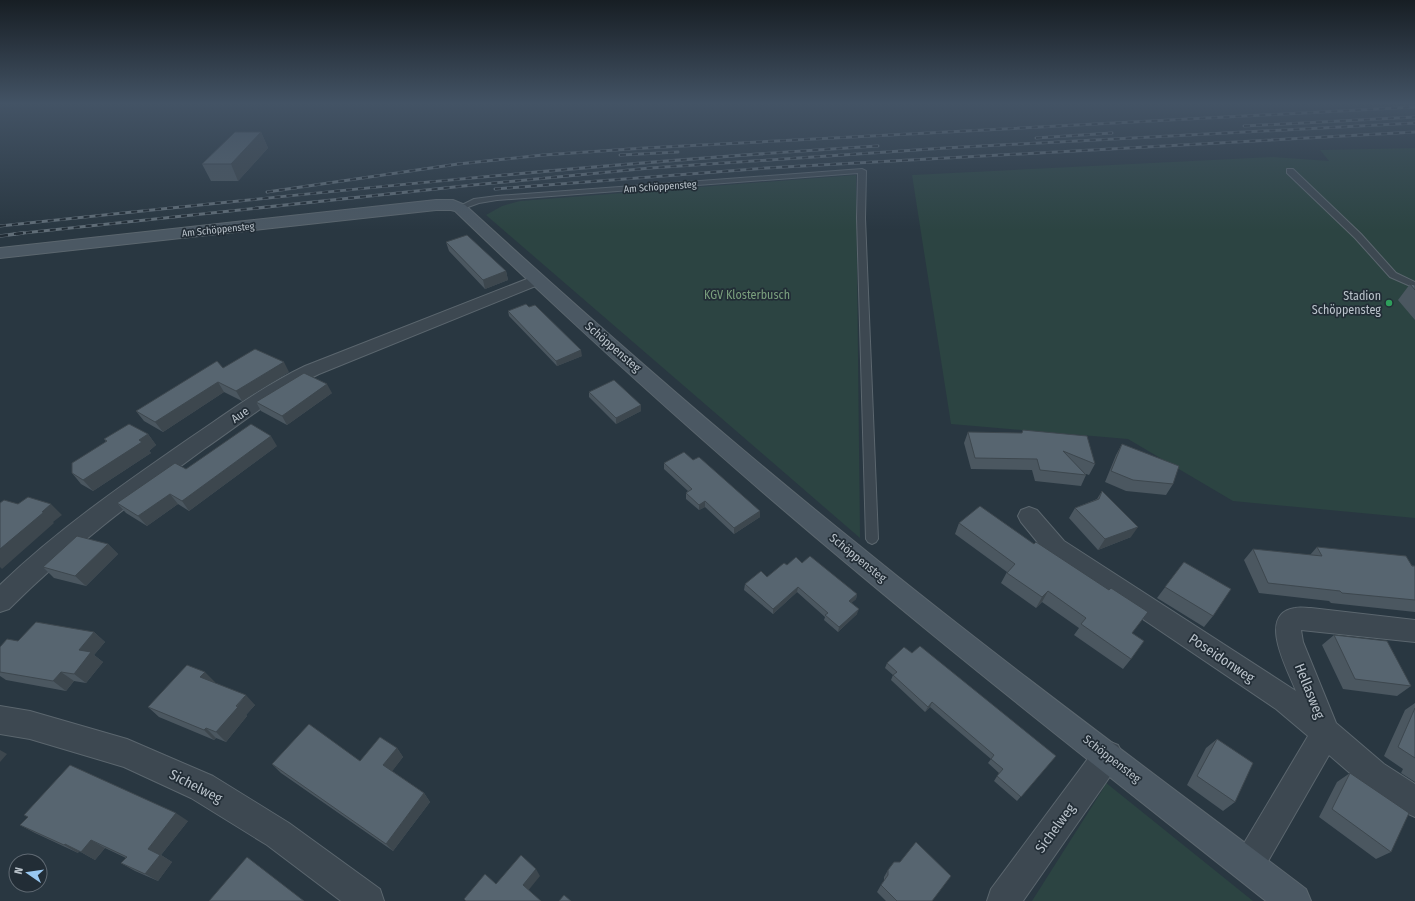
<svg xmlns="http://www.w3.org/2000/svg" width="1415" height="901" font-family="'Fira Sans Condensed',sans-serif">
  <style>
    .green { fill: #2c4442 }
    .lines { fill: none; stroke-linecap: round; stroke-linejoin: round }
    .lane-casing { stroke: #5b666e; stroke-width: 2 }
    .street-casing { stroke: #5b666e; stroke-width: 2 }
    .secondary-casing { stroke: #5b666e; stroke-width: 2 }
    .lane { fill: #3d4851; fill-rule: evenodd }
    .street { fill: #3d4851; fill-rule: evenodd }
    .secondary { fill: #4b5863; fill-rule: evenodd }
    .rail-far1-casing { stroke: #606d77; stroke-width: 3 }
    .rail-casing { stroke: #606d77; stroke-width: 3.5 }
    .rail-far1 { stroke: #222d36; stroke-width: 2; stroke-dasharray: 6; stroke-linecap: butt }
    .rail { stroke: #222d36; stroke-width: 2.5; stroke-dasharray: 8; stroke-linecap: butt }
    .wall { fill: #4b5760 }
    .shaded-wall { fill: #3d474e }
    .building { fill: #576570; stroke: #3d474e }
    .leisure-dot { fill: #2e9e5b; stroke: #222d36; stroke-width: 1.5 }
    .labels { text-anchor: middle; stroke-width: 3.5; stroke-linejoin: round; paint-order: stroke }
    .far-street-label { font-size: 10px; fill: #bac3cb; stroke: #222d36 }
    .park-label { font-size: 12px; fill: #7a9f7d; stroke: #222d36 }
    .poi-label { font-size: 12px; fill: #bac3cb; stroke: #222d36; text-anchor: end }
    .street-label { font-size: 12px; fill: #bac3cb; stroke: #222d36 }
    .near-street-label { font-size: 14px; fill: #bac3cb; stroke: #222d36 }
  </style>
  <rect width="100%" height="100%" fill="#293741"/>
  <!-- green -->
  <path class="green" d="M1415 148V518L1233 501 1128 439 951 424 912 175 1273 157 1329 161 1320 150Z
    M856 175 860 538 486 215 502 206 520 201Z
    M1105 782 1253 901H1032L1103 789Z"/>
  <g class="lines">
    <!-- lane casing -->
    <g class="lane-casing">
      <path id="lane" d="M862 169 866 171 865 218 878 539 876 542 872 544 868 542 866 539 857 218 858 173 497 200 479 203 460 210 456 208 474 199 497 196Z
        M1287 169H1293L1361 234 1396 273 1415 282V288L1390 277 1355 238 1287 173Z"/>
    </g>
    <!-- street casing -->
    <g class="street-casing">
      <path id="street" d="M537 275 543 277 545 280 543 283 319 374C277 394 242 423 204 449 136 499 69 549 9 609L0 612V585C57 530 122 485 187 440 226 414 263 386 305 366Z
        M1029 507 1037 510 1064 541 1296 691C1288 670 1256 614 1295 608 1300 607 1306 608 1311 608L1415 620V642L1301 630 1303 642 1336 723 1384 764 1415 784V817C1383 804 1355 777 1329 755L1259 877 1248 882 1237 877 1232 866 1237 855 1308 736 1276 709 1048 555 1021 522 1018 516 1021 510Z
        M0 706 30 711 127 739 213 776 289 823 380 889 384 901H341L267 845 191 798 124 767 30 739 0 734Z
        M1108 741 1118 745 1123 755 1118 765 1023 901H987L991 889 1098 745Z"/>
    </g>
    <!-- secondary casing -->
    <g class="secondary-casing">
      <path id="secondary" d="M436 200H453L465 205C594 323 725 438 861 547 1006 665 1157 776 1306 889L1311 901H1266C1125 789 983 678 845 562 711 450 581 332 455 211L451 210H436L0 258V248Z"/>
    </g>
    <!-- lane -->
    <use href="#lane" class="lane"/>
    <!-- street -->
    <use href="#street" class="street"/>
    <!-- secondary -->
    <use href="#secondary" class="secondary"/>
    <!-- rail-far1 casing -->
    <g class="rail-far1-casing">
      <path id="rail-far1" d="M1244 126 1415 117
        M1036 138 1112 133
        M620 155 678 152
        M495 189 766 168 1415 132
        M267 192 458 164 543 155 645 148 1415 107
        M0 226C292 195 584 164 878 146
        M14 234 473 185 650 168 945 148 1415 123"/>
    </g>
    <!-- rail casing -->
    <g class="rail-casing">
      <path id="rail" d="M0 236 23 233"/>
    </g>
    <!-- rail-far1 -->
    <use href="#rail-far1" class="rail-far1"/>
    <!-- rail -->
    <use href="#rail" class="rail"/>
  </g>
  <!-- wall -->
  <path class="wall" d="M261 132 268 148 238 181H211L202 164Z
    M446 242 506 271 508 280 485 289 449 251Z
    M1410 284 1415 285V320L1398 300Z
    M529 307 582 356 557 366 509 316 508 311Z
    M223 368 289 372 242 401 224 392 163 432 144 421 136 411Z
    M589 392 641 411 616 424 589 397Z
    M332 393 287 425 261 411 256 402Z
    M1023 430 1095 464 1089 475 1086 474V475L1081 486 1035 481 1032 470 971 469 964 443 968 432 1022 433Z
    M148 434 156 445 149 451 151 453 93 491 81 484 72 473 106 441 104 439Z
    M1122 444 1173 484 1166 495 1126 491 1105 482 1116 455Z
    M277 446 189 511 178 504 147 526 126 513 117 503 186 469Z
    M693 460 760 517 734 534 705 507 699 510 686 499V493L688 491 664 469V463Z
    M1102 491 1131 537 1098 550 1069 518 1075 508 1097 499Z
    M959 523 1132 633 1131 659 1123 669 1074 635 1079 628 1042 602 1036 608 1001 583 1007 572 955 534Z
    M108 544 118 554 86 586 54 578 43 567Z
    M1317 547 1415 566V612L1331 603 1329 601 1259 593 1244 560 1253 549 1310 555Z
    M1184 562 1213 616 1204 627 1157 598Z
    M802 563 857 594 856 599 851 603 857 614 838 632 824 620 825 617 797 592 773 614 744 590 745 584 767 577Z
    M94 632 105 642 94 655 103 662 86 683 74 681 66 691 6 680 0 676V647L18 641Z
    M1334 635 1411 686 1397 696 1343 689 1322 645Z
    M912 653 1056 756 1017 801 994 781 999 773 988 763 991 759 930 707 925 712 891 680 893 675 885 668 887 663Z
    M215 682 214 683 255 705 246 715 247 716 226 742 216 738 214 740 159 717 148 707Z
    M1415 703V782L1401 773 1403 769 1384 756 1405 710Z
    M1217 739 1235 802 1223 811 1187 785 1206 748Z
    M397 748 403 757 392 771 424 793 430 802 393 851 281 773 272 764 360 761Z
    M1350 773 1391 852 1376 859 1319 817 1337 782Z
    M188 821 161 855 172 862 158 881 135 871 121 863 126 858 105 848 95 860 79 851 78 853 35 833 20 825Z
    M888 870 932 901H886L877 892 881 885 884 881V877Z"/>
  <!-- shaded-wall -->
  <path class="shaded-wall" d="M261 132 268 148 238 181 231 164Z
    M506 271 508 280 485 289 483 280Z
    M581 350 582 356 557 366 556 361Z
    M284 362 289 372 242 401 236 391Z
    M218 382 224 392 163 432 155 422Z
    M327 384 332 393 287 425 282 416Z
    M641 405V411L616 424V418Z
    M148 434 156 445 149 451 151 453 93 491 83 480Z
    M271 436 277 446 189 511 182 501Z
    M170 494 178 504 147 526 138 516Z
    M705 501V507L699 510V505Z
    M51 504 62 515 53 522 54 523 2 569 0 567V549Z
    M760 511V517L734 534V528Z
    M1138 527 1131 537 1098 550 1105 539Z
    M108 544 118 554 86 586 75 576Z
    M798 587 797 592 773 614V609Z
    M1048 591 1042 602 1036 608 1042 597Z
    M857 594 856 599 848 606 849 601Z
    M859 609 857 614 838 632 839 627Z
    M94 632 105 642 94 655 103 662 86 683 74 674 79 650Z
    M61 672 74 681 66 691 53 681Z
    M205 672 215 682 210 687 200 677Z
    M246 695 255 705 246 715 247 716 226 742 216 732Z
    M932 702 930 707 925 712 928 707Z
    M206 728 216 738 214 740 204 730Z
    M397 748 403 757 390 774 383 765Z
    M0 750 7 754 0 762Z
    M424 793 430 802 393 851 386 844Z
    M176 813 188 821 161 855 172 862 158 881 145 874 148 849Z
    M91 840 105 848 95 860 81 852Z
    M65 844 79 851 78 853 64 845Z
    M536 869 540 876 527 892 523 885Z"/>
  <!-- building -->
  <path class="building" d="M235 132H261L231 164H202Z
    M467 235 506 271 483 280 446 242Z
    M1410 284 1415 285V290Z
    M526 304 529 307 535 305 581 350 556 361 508 311Z
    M255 349 284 362 236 391 218 382 155 422 136 411 217 361 223 368Z
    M304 373 327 384 282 416 256 402Z
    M614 380 641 405 616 418 589 392Z
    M129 424 148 434 139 440 142 442 83 480 72 473V463L107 441 104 439Z
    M251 424 271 436 182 501 170 494 138 516 117 503 175 463 186 469Z
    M1023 430 1087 436 1095 464 1063 451 1086 475 1040 470 1037 459 975 458 968 432 1022 433Z
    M1122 444 1179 466 1173 484 1133 480 1111 471Z
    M684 452 693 460 699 457 760 511 734 528 705 501 699 505 686 493 692 489 664 463Z
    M1102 491 1138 527 1105 539 1075 508 1099 499Z
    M28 497 51 504 42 512H44L0 549V503L4 500 18 504Z
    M980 506 1034 544 1036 542 1109 590 1111 588 1148 612 1132 633 1144 641 1131 659 1081 624 1086 618 1048 591 1042 597 1007 573 1015 564 959 523Z
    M77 536 108 544 75 576 43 567Z
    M1317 547 1406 556 1412 566H1415V600L1342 593 1340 591 1268 583 1253 549 1322 556Z
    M810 556 857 594 849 601 859 609 839 627 825 615 828 613 798 587 773 609 745 584 761 571 767 577 784 563 787 565 796 557 802 563Z
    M1184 562 1231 589 1213 616 1165 587Z
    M36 622 94 632 79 650 91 652 74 674 61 672 53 681 0 672V647L7 639 18 641Z
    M1334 635 1387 641 1411 686 1355 679Z
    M920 646 1056 756 1021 797 997 776 1003 769 991 759 994 755 932 702 928 707 893 675 897 672 887 663 904 647 912 653Z
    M187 665 205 672 200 677 246 695 236 706 238 707 216 732 206 728 204 730 148 707Z
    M1415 708V758L1398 747Z
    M309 724 360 761 380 737 397 748 383 765 424 793 386 844 272 764Z
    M1217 739 1253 763 1235 802 1197 776Z
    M70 765 176 813 148 849 160 855 145 874 121 863 127 857 91 840 81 852 65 844 64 845 20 825 28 817 24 815Z
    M1350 773 1409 813 1391 852 1332 809Z
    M916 842 951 876 932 901H897L881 885 888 875V870L894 862H900Z
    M521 855 536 869 523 885 541 901H466L464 899 485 874 496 884Z
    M247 857 304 901H209Z
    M564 895 571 901H559Z"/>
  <!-- sky -->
  <linearGradient id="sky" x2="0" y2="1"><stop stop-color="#171e24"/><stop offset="0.45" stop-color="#435365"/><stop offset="1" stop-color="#435365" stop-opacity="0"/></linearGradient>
  <rect width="1415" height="230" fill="url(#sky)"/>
  <!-- markers -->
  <circle class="leisure-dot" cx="1389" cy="303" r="4"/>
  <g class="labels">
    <!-- far-street labels -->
    <g class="far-street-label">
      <text transform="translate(660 186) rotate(-4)" y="4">Am Schöppensteg</text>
      <text transform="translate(218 229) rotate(-6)" y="4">Am Schöppensteg</text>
    </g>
    <!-- park labels -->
    <g class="park-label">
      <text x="747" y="299">KGV Klosterbusch</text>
    </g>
    <!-- poi labels -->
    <g class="poi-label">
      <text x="1381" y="300">Stadion<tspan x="1381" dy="14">Schöppensteg</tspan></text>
    </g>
    <!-- street labels -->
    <g class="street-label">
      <text transform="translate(613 347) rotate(41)" y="4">Schöppensteg</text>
      <text transform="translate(240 415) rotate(-35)" y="4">Aue</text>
      <text transform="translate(858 558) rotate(39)" y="4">Schöppensteg</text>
      <text transform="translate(1112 759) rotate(38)" y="4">Schöppensteg</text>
    </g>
    <!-- near-street labels -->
    <g class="near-street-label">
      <text transform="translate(1222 658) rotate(34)" y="5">Poseidonweg</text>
      <text transform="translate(1310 691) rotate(68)" y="5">Hellasweg</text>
      <text transform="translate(196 786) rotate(27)" y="5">Sichelweg</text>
      <text transform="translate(1055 828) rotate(-54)" y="5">Sichelweg</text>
    </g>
  </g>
  <!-- north arrow -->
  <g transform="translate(28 873) rotate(283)"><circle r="19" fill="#222d36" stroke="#5f6972"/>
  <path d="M0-3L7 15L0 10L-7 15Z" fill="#99c8f1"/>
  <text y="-6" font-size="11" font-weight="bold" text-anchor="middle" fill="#bac3cb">N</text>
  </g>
</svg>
